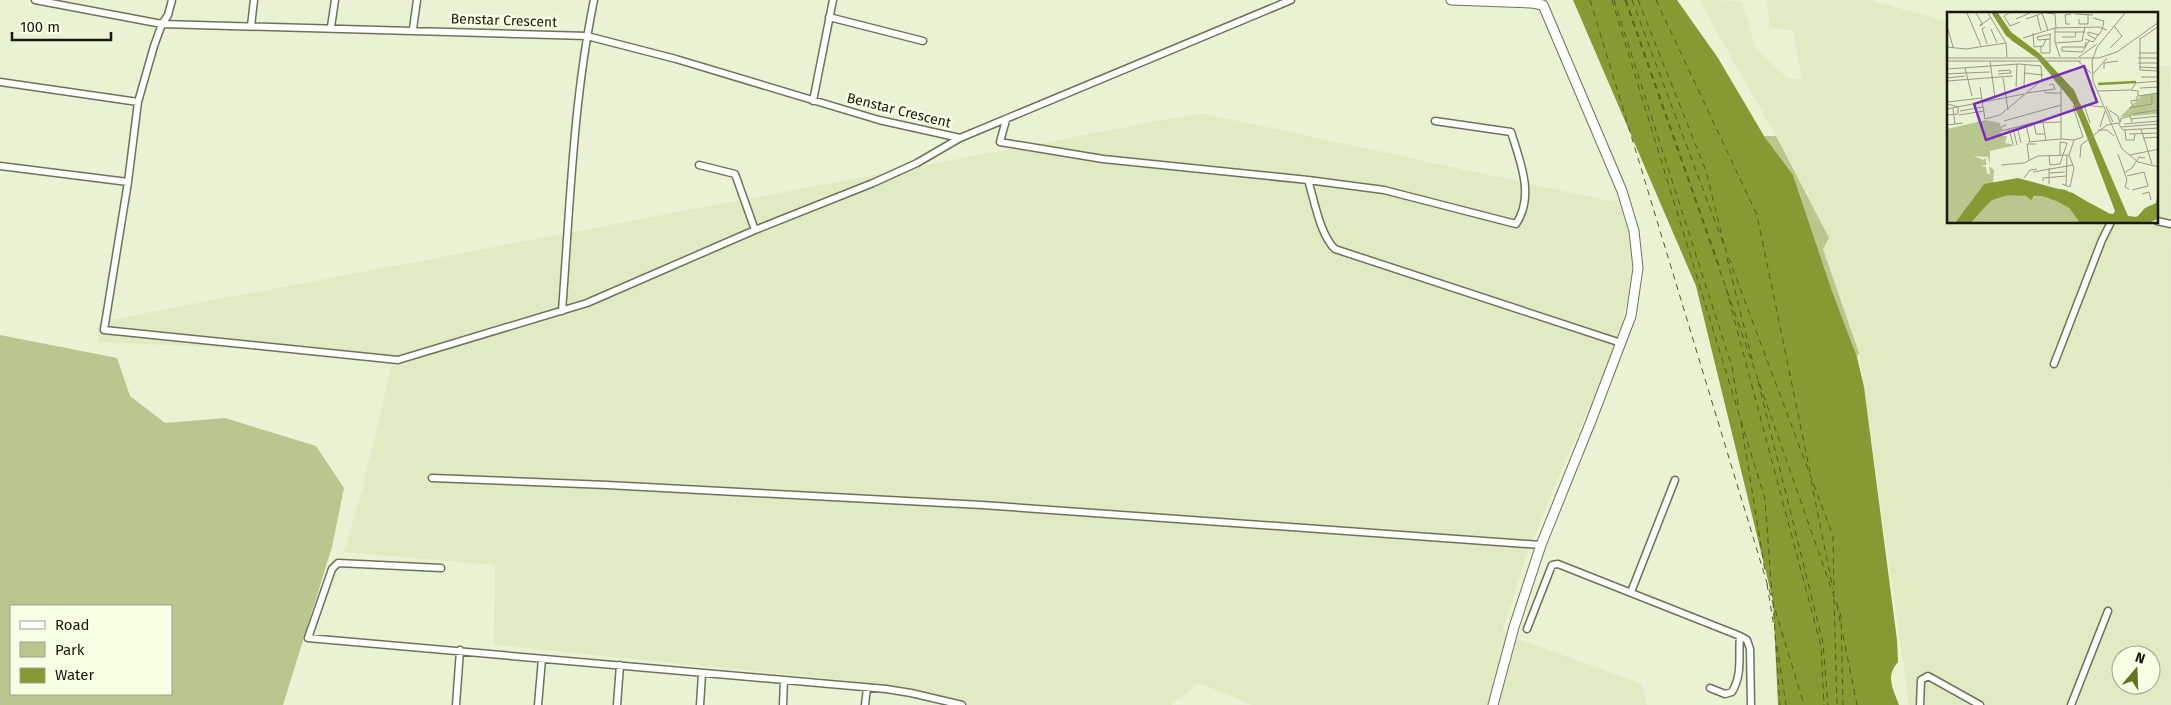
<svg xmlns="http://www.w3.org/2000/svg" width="2171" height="705" font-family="'Fira Sans',sans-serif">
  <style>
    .built { fill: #e0ebc4; fill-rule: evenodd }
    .green { fill: #b8c78e; fill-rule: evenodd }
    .water { fill: #849a33 }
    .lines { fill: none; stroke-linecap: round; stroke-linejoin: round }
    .ferry { stroke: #505e17; stroke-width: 1; stroke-dasharray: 6 5; stroke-linecap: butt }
    .minor-casing { stroke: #6c7458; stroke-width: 9 }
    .secondary-casing { stroke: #6c7458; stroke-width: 11 }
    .minor { stroke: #fff; stroke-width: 6 }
    .secondary { stroke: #fff; stroke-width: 9 }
    .labels { text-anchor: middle; stroke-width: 5; stroke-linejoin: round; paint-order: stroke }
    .street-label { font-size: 14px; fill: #16190d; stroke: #f7ffe5 }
    .inset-river { fill: none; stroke: #849a33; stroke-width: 2.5 }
    .inset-road { fill: none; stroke: #959b84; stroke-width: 1 }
    .view { fill: #7b2cbf; fill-opacity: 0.15; stroke: #7b2cbf; stroke-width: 2.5 }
    .inset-edge { fill: none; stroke: #16190d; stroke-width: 2.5 }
  </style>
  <rect width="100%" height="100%" fill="#e9f2d3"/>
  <!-- built -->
  <path class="built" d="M1699 0 1742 1 1756 49 1788 78 1802 79 1793 31 1770 27 1767 0H1870L1948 22V222H2157V66H2170L2171 705H1909L1859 353 1823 249 1828 238 1776 136ZM2121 655H2151V685H2121Z
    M1201 113 1619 203 1629 235 1632 270 1628 298 1613 355 1556 482 1524 563 1503 630 1521 640 1642 684 1647 705H1252L1199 683 1171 705H961L845 680 494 645 495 565 344 552 363 487 394 355 98 342V322Z"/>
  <!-- green -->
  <path class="green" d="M1764 136H1776L1829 238 1823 249 1859 353 1857 357 1832 291 1793 175Z
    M0 335 117 358 130 396 165 423 225 418 316 446 344 488 332 547 283 705H0ZM11 606H171V694H11Z"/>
  <!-- water -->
  <path class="water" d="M1573 0H1677L1718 58 1764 136 1793 175 1832 291 1857 357 1864 387 1897 640 1898 662C1885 677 1893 688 1899 705H1778L1773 601 1696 286Z"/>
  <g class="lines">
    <!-- ferry -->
    <path class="ferry" d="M1590 0 1804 705
      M1612 0 1765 499 1772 596
      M1614 0 1732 367 1739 410
      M1625 0 1841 616 1843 705
      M1626 0 1720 268
      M1632 0 1833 536 1834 593
      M1638 0 1706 171 1724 244
      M1656 0 1757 215 1810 472
      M1727 258 1753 363
      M1726 288 1821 646 1824 705
      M1758 381 1823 643 1828 705
      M1741 422 1765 571
      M1811 480 1833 589
      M1767 584 1774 627
      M1834 599 1837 705
      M1773 602 1780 705
      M1837 605 1841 626
      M1843 635 1857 705
      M1777 646 1786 705"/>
    <!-- minor casing -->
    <g class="minor-casing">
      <path id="minor" d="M35 0 162 24 587 36 676 59 879 120 960 138
        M172 0 168 15 162 24 154 46 138 102 128 182 104 330 398 360 587 303 755 230 873 183 917 163 960 138 1291 0
        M829 17 923 41
        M251 26 254 0
        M331 27 335 0
        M413 29 417 0
        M0 82 138 102
        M813 101 833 0
        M1006 120 1000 142 1103 159 1308 180 1384 190 1516 224C1535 196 1520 161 1511 132L1435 121
        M699 165 735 174 755 230
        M0 166 128 182
        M1308 180C1314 199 1320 235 1335 249L1621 343
        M2157 221 2171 224
        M562 311C570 207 573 102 594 0
        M2054 364 2102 240 2111 222
        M432 478 607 485 982 505 1541 545
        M441 568 338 563 332 569 308 638 886 689 911 693 962 705
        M1631 592 1675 480
        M1527 629 1552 565 1558 564 1740 636C1738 656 1743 673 1732 692L1725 694 1710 688
        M1740 636 1747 640 1750 649 1751 705
        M456 705 460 650
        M538 705 542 659
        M617 705 620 665
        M700 705 702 674
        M783 705 784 680
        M865 705 867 688
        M1920 705 1921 680 1928 676 1980 705
        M2071 705 2108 611"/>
    </g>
    <!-- secondary casing -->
    <g class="secondary-casing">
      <path id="secondary" d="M1451 0 1532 3 1543 5 1622 191 1634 231 1638 268 1631 316 1591 421 1541 545 1514 627 1493 705"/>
    </g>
    <!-- minor -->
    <use href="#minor" class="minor"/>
    <!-- secondary -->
    <use href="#secondary" class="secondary"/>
  </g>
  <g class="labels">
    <!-- street labels -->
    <g class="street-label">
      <text transform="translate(504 20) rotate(2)" y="5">Benstar Crescent</text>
      <text transform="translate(899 110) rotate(14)" y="5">Benstar Crescent</text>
    </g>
  </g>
  <!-- overview -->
  <g transform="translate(1947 12)">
    <rect width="211" height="211" fill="#e9f2d3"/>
    <path d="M211 81V102L173 105 195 83ZM39 108 53 111 54 124H60L58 131 69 133 43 139V153L41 145 27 144 36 148 39 146V153L33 154 39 155 40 162H43L42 154 47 158 46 171 37 172 11 209 0 211V117ZM67 181 87 186 89 182 109 189 122 196 133 211H24L43 189Z" fill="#b8c78e"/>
    <path d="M45 1H51L64 20 92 41 127 78 181 204 190 205 198 196 209 191 211 179V207L201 211H133L122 196 109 189 89 182 84 188 77 182 67 181 43 189 24 211H8L37 172 71 166 126 181 158 201 166 202 168 199 127 91 89 45 64 28Z" fill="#849a33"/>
    <path class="inset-river" d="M46 1 60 23 89 44M51 7 60 21 89 43M53 8 61 21 89 42M97 51 113 71M110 62 125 80M151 72 189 70M115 75 126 89M132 92 145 123M142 125 125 86 100 52 131 93 144 123M145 127 180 207 186 210 212 199M145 128 150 143M151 142 157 160M92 178 144 197M53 179H92M57 182 105 183M127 184 161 202M114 185 132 189M171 187 180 210 212 197M123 190 163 211M136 190 152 199M30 195 49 178M151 199 175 208 163 178M19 203 42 182M12 211 39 179H44M15 211 48 180 69 175 118 179 160 207 177 208 143 129M17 211 44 184 61 180M20 211 46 185"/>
    <path class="inset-road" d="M20 1 34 34M29 1 32 6 34 9 35 12H36L33 14V13L35 12 41 8 44 5M41 1 59 31 60 45M62 1 57 4 63 14 73 10M95 1 101 18M100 1 108 2 109 16M178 1 150 35 145 49 146 69 175 137 191 150 212 155M128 2 146 3M90 3 94 19M69 7 83 1M79 7 96 1M132 7V12H141V2M123 12H119L118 3 124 2M0 14 6 35M38 15 35 17 40 32M44 17 50 31M108 20H138M86 21 87 35 96 34 99 27M115 25H128L129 20M76 26 108 16M193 26V58L212 59M103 27 91 28 90 25 104 22M138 27 146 30 155 18 157 9 146 6M149 27 141 23V20L152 23M193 27 212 14M139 30 138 35H115V39L135 40 136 39 142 29M109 31 135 29 138 15M94 34V41H103V22M0 35 19 37 59 31M163 36 175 24 167 14M192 41H212M113 45 108 30V16L152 15 160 18M132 45 150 32M0 46H152L170 40 212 10M191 46H212M0 49H134M43 49 48 86M131 49 144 61M191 51H212M192 55 212 56M18 56 25 84M0 57 72 52 94 54 95 68 105 65 114 76V127L127 128 122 143 91 144 77 151 54 153M157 57V51L171 49M18 61 43 60M77 61 96 63M0 62 18 61M51 62 64 61 63 58 51 59M146 62 160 46M194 65H212M0 66 18 64M56 66 61 98M0 69 66 64M77 74 78 52M33 75 38 107 53 103 95 68M69 75 70 52M193 76 212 75M96 78 99 81H114M184 78 189 71 212 69M151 79 183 78 191 79V84L212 81M80 81 108 77 106 72 102 73M0 90 35 86M126 94 136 125 127 128M159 94 166 110M0 95V92L12 95M186 95 184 89 190 88V84M6 96 8 112M182 96 205 92V82M0 97 77 82M162 98 171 104 173 112M13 99 36 95M186 102 212 98M0 103 11 102V95M12 103 37 99M184 107 212 104M57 109 114 93M174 110 173 107 183 104 185 110M87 111 89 122H98M96 111 99 128M143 111 137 93 156 95M177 112 212 109M0 113 16 111M59 113 54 115V119L85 111 114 110M79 113 83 130M70 115 74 131M153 115 158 99M174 115 212 112M66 116 70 133M62 117 66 132M194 117 205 152M151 118H160L167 124M178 118 179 128H187L188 122M182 122 212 121M196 126 212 125M81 130 114 127M171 142 180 168 178 175 182 177M183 143 212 137M102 144 103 153 113 152 120 131 113 130V144M133 146 134 133 160 113 171 111 176 118 212 116M82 148 80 132H89M86 160 126 153M102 161 118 160M177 161 185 156 192 145 198 146M180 164 197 160 201 174 185 178M77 166 83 158 90 157M96 169V166L119 164M102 172V156M115 172 123 175 127 156 122 143M119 173 120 144M195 182 202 180 204 188"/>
    <path class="view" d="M137 54 150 90 39 128 27 92Z"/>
    <rect width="211" height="211" class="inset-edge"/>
  </g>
  <!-- legend -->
  <rect x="10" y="605" width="162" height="90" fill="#f7ffe5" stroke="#9da38f"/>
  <rect x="20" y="621" width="25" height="8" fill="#ffffff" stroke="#9da38f"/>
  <text x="55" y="630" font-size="15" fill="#16190d">Road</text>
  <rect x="20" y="642" width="25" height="15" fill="#b8c78e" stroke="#9da38f"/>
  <text x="55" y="655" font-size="15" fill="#16190d">Park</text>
  <rect x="20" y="668" width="25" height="15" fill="#849a33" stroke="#9da38f"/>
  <text x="55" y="680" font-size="15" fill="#16190d">Water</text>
  <!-- north arrow -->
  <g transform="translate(2136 670) rotate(19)"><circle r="24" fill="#f7ffe5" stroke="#9da38f"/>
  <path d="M0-4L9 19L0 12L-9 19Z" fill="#627421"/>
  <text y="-8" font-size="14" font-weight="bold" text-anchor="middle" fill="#16190d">N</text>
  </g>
  <!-- scale -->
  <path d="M12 32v8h99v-8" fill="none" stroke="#16190d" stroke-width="2.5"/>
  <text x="20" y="32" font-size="15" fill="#16190d" stroke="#f7ffe5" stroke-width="4" paint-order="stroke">100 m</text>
</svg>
